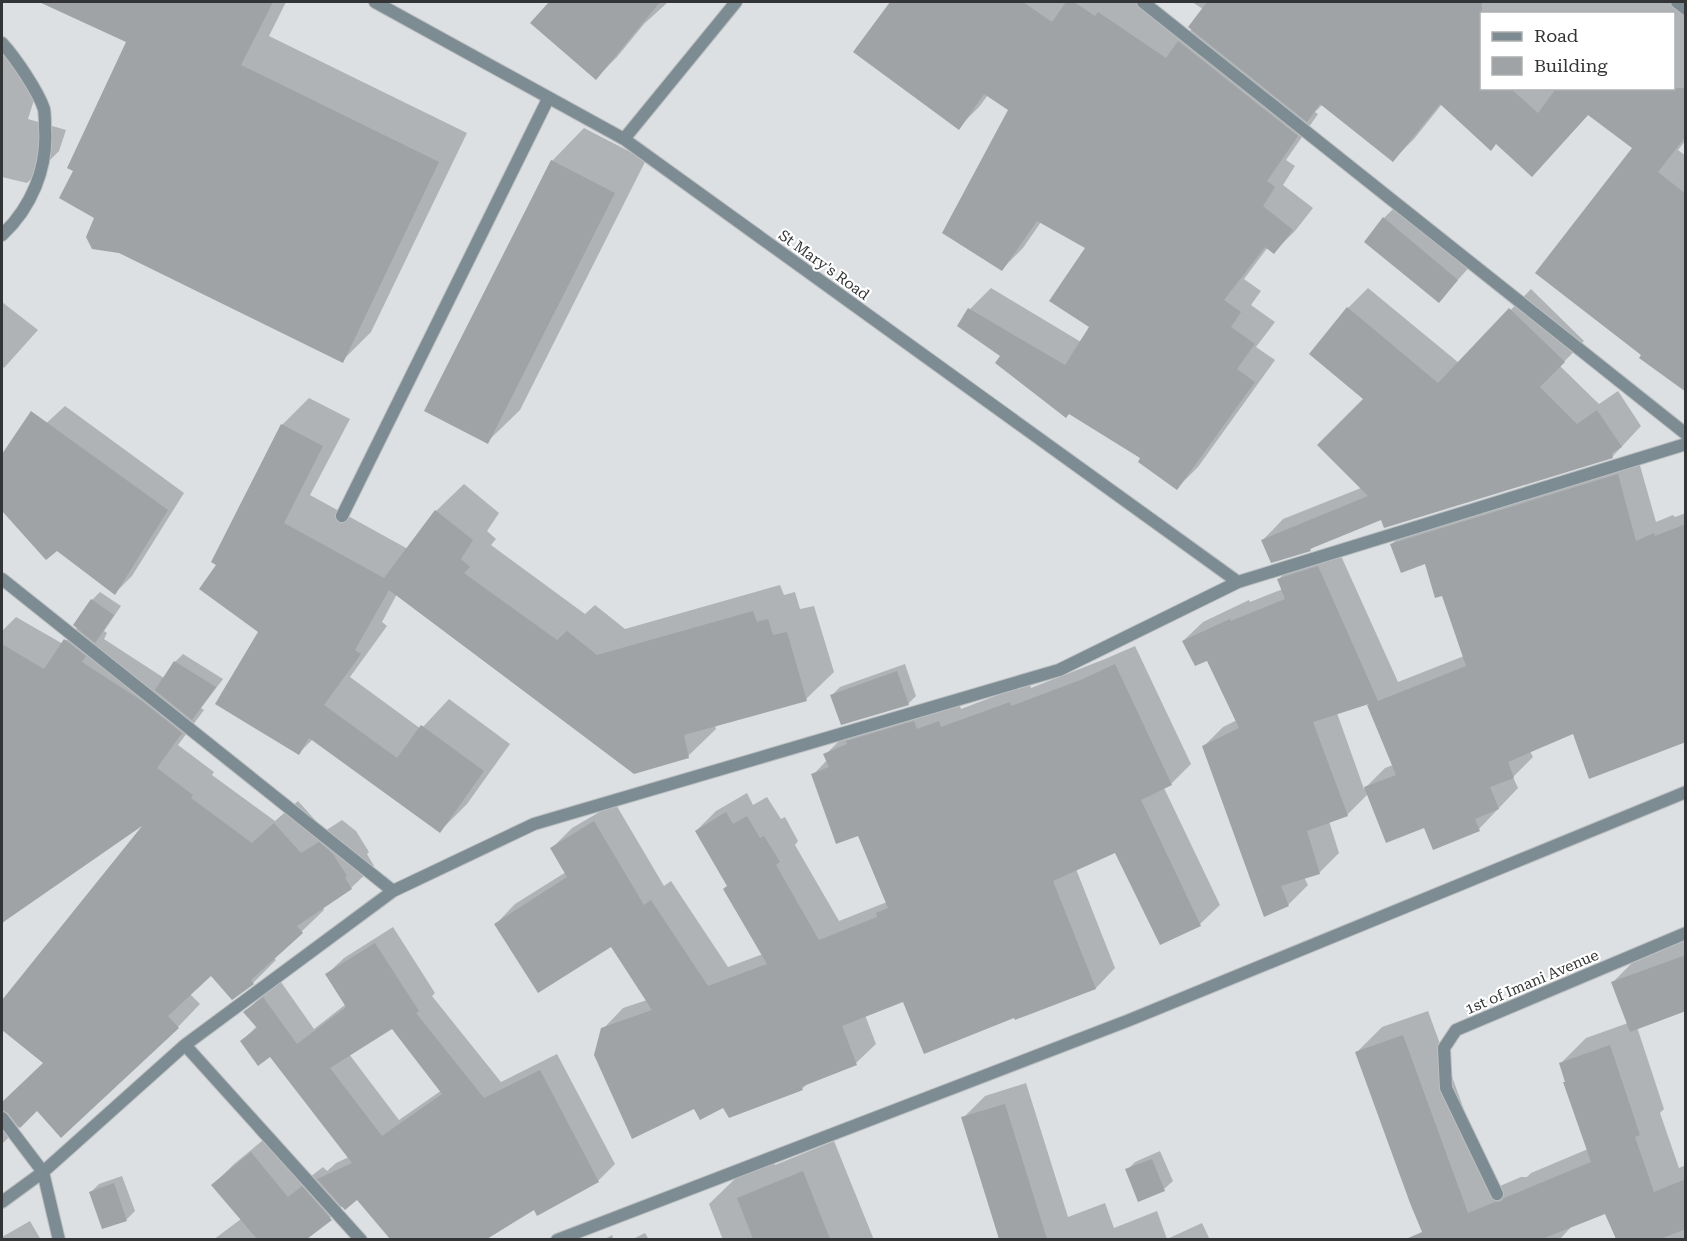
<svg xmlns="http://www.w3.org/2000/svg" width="1687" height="1241" font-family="'Roboto Serif',serif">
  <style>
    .shadow { fill: #0003; fill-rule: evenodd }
    .building { fill: #9fa3a5; fill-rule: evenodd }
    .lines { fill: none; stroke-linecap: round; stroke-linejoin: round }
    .service-casing { stroke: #babec0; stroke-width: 14 }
    .minor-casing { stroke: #babec0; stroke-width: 14 }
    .service { stroke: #7d8b93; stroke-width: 12 }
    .minor { stroke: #7d8b93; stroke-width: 12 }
    .labels { text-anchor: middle; stroke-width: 4.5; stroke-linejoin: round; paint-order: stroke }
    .street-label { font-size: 15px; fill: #333435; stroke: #fff }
  </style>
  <rect width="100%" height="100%" fill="#dce0e3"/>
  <!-- shadow -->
  <path class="shadow" d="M60 2H286L269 36 467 133 371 332 342 361 96 217 75 170 128 41 77 8Z
    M551 2H668L644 24 617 57 596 78 532 23Z
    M892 2H1135L1185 36 1192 29 1203 9 1192 2H1686V140L1678 150 1686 156V383L1634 147 1589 114 1532 175 1497 143 1442 104 1414 139 1393 160 1323 104 1315 112 1318 114 1286 160 1295 166 1283 185 1313 208 1295 231 1274 252 1268 247 1244 279 1261 291 1251 305 1275 322 1256 347 1275 360 1198 467 1177 488 1142 457 1003 356 970 309 991 288 1081 342 1091 326 1087 248 1041 222 1023 248 1002 269 1010 109 988 95 979 107 958 128 855 52ZM1482 14H1674V88H1482Z
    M2 48 5 49 34 100 28 119 66 130 59 151 27 183 2 177Z
    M584 128 646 160 520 410 487 442 552 161Z
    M1400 202 1473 263 1439 301 1384 218Z
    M1368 288 1459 363 1531 289 1584 341 1560 366 1599 404 1618 391 1641 426 1613 456 1382 518 1314 545 1310 550 1263 540 1283 519 1361 488 1365 399 1348 308Z
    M2 302 38 330 4 368 2 366Z
    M309 398 350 419 310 495 408 549 436 511 464 484 499 513 487 531 496 539 491 545 585 614 595 605 625 629 780 585 784 595 795 592 800 609 814 606 834 672 806 699 715 725 716 729 688 756 397 594 382 622 387 626 350 677 421 729 449 699 510 744 467 804 440 831 313 739 299 753 260 632 218 565 282 425Z
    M65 406 184 493 132 576 115 593 57 549 46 558 2 509V464Z
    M1637 455 1656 522 1673 515 1675 517 1686 513V740L1574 732 1530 751 1533 757 1513 777 1518 788 1479 829 1425 826 1368 794 1347 815 1329 821 1339 853 1319 873 1304 877 1308 885 1288 905 1204 746 1223 727 1237 720 1207 658 1183 641 1203 622 1249 600 1250 602 1283 589 1279 579 1298 559 1337 547 1398 682 1464 656 1442 594 1426 562 1392 544 1411 525ZM1373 702 1393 765 1385 768 1364 789 1337 713Z
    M100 592 121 606 104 631 107 633 104 639 164 678 175 662 183 654 223 679 201 708 204 710 178 745 214 772 212 775 275 821 298 801 325 831 342 820 356 831 369 852 367 854 374 866 351 888 323 907 324 910 274 958 276 960 253 983 232 998 212 974 190 994 200 1004 178 1027 37 1109 2 1144V1108L88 1021 28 1050 2 1028V1003L147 821 2 921V631L16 617 63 644 78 627 92 600Z
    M1135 646 1191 764 1171 784 1164 788 1220 905 1200 924 1116 851 1076 869 1115 968 1096 988 1016 1018 904 1000 865 1015 876 1044 856 1063 809 1082 802 1089 724 1106 695 1107 603 1029 623 1008 647 1000 611 945 496 924 515 904 566 872 552 848 572 828 615 803 664 886 671 881 728 967 763 954 728 886 696 831 716 811 747 793 753 805 767 797 781 819 785 817 798 841 795 845 839 921 887 902 859 835 813 775 827 760 825 755 845 735 959 703 961 709 1029 683 1031 688 1105 659Z
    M905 664 916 696 908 704 832 695 840 687Z
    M393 927 435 993 432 996 501 1082 557 1054 615 1164 598 1181 534 1208 484 1240H392L357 1198 343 1206 305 1240H213L241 1219 213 1185 234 1164 273 1132 310 1177 323 1167 327 1171 336 1163 349 1157 270 1055 242 1041 257 1026 245 1012 262 996 281 982 314 1029 346 1004 327 974 344 958ZM392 1027 442 1090 399 1120 349 1054Z
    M1686 940V1010L1637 1027 1664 1109 1660 1113 1679 1168 1686 1165V1239L1629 1240 1628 1237 1617 1240 1606 1212 1573 1225 1559 1240H1427L1411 1203 1357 1052 1382 1027 1428 1011 1493 1189 1521 1177H1527L1531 1173 1588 1149 1561 1063 1586 1038 1628 1023 1613 982 1638 957Z
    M1026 1083 1068 1217 1105 1203 1114 1228 1157 1211 1167 1239 1202 1223 1210 1240H1001L963 1118 985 1096Z
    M834 1141 874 1240H723L709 1204 741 1173 772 1159 775 1165Z
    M1160 1151 1173 1181 1164 1189 1138 1200 1127 1170 1135 1162Z
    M122 1176 135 1211 127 1219 103 1227 91 1192 99 1184Z
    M30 1221 41 1240H2V1237Z
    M645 1233 649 1240H631Z
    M612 1235 614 1240H603Z"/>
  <!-- building -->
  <path class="building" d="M39 2H273L241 65 439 162 343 363 119 253 92 249 86 237 94 218 59 198 73 171 67 168 126 42Z
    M549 2H660L596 80 530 23Z
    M890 2H1023L1052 22 1066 2H1074L1095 16 1098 12 1166 58 1178 41 1298 136 1267 181 1275 187 1263 206 1293 230 1274 254 1265 247 1224 300 1241 312 1231 327 1255 344 1237 369 1255 382 1177 490 1138 462 1140 458 1069 414 1066 418 995 363 1000 356 957 326 968 308 1065 365 1089 327 1049 301 1085 248 1037 221 1002 271 942 233 1008 110 984 94 959 130 853 52Z
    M1207 2H1482V88H1510L1538 113 1555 90 1553 88H1686V136L1658 172 1686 194V392L1639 358 1641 355 1535 273 1632 148 1588 115 1532 177 1496 144 1491 151 1440 104 1393 162 1320 104 1307 122 1188 27Z
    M551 160 615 193 488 444 424 411Z
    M1383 217 1458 280 1439 303 1364 242Z
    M1347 307 1438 383 1509 308 1565 362 1540 387 1577 424 1597 410 1622 447 1612 453 1613 458 1384 528 1381 520 1310 549 1311 551 1271 563 1261 540 1368 496 1317 445 1363 399 1309 354Z
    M31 411 168 510 115 595 57 551 46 560 2 511V454Z
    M281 424 323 446 284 523 384 578 435 510 473 540 461 559 470 567 464 573 557 640 567 631 597 655 753 611 757 622 768 619 773 635 787 632 807 701 684 735 689 758 634 774 389 590 355 650 361 654 324 705 397 758 421 725 484 771 440 833 309 738 299 755 215 704 258 632 199 589 216 565 211 562Z
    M1618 474 1636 541 1654 533 1655 536 1686 524V742L1589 779 1573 734 1508 762 1514 778 1490 787 1499 809 1475 819 1480 831 1433 850 1424 828 1386 843 1364 787 1396 775 1367 705 1369 704 1313 722 1348 816 1307 831 1320 874 1281 886 1289 906 1264 917 1202 746 1239 728 1207 661 1195 666 1182 641 1230 619 1231 621 1285 599 1277 579 1318 566 1378 701 1466 666 1442 596 1435 598 1425 564 1401 573 1390 544Z
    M91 599 114 615 95 643 73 625Z
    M64 639 86 656 82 662 142 701 182 733 157 768 193 795 191 798 252 843 274 823 301 853 319 842 333 854 347 876 345 878 352 889 297 926 303 933 251 980 254 984 232 1000 211 976 168 1016 179 1028 61 1138 37 1111 20 1128 8 1113 2 1110V1102L43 1063 2 1030V1000L142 826 2 923V644L44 669Z
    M174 661 216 687 192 720 155 690Z
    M1115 664 1172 785 1141 800 1201 926 1160 945 1115 853 1053 881 1096 989 1015 1020 1014 1018 924 1054 903 1002 842 1026 857 1065 801 1087 803 1090 729 1118 723 1108 700 1120 694 1109 632 1139 594 1055 601 1028 652 1010 611 947 538 993 494 924 567 877 550 848 594 821 644 905 651 900 708 986 767 964 723 889 727 886 695 831 726 812 733 824 747 816 760 838 764 836 780 862 776 865 819 940 877 917 876 913 888 908 858 836 836 844 811 774 829 767 823 754 847 744 846 741 914 721 917 729 939 721 941 727 1010 702 1011 706 1083 679Z
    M897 671 909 705 841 725 830 695Z
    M375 943 419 1011 416 1013 484 1098 540 1070 599 1182 537 1216 534 1210 487 1239H390L357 1200 345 1210 317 1179 352 1163 270 1057 258 1066 240 1041 257 1028 243 1012 263 997 297 1044 346 1007 325 974ZM392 1029 442 1094 382 1136 330 1068Z
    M1686 955V1011L1630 1032 1611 982Z
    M1403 1035 1468 1213 1495 1202H1500L1504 1198 1591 1162 1563 1082H1565L1559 1063 1610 1045 1640 1135 1635 1137 1654 1192 1686 1179V1229L1660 1239H1616L1605 1214 1542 1239H1406L1422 1232 1410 1203 1355 1052Z
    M1005 1104 1047 1239H999L961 1117Z
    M251 1152 288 1197 302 1186 332 1220 307 1239H257L211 1185Z
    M1152 1159 1165 1191 1138 1202 1125 1169Z
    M803 1171 830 1239H753L737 1198Z
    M114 1183 127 1221 102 1229 89 1192Z"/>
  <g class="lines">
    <!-- service casing -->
    <g class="service-casing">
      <path id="service" d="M2 43C15 57 38 91 44 109 45 115 45 122 45 128 48 168 31 208 2 235
        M342 516 548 99
        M1497 1194 1446 1088 1444 1048 1456 1030 1686 933"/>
    </g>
    <!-- minor casing -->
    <g class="minor-casing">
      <path id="minor" d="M375 2 624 139 1238 582
        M1143 2 1686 434
        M1677 2 1686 9
        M624 139 736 2
        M2 579 393 891
        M185 1045 361 1240
        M2 1118 43 1172 59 1240
        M2 1202 43 1172 185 1045 393 891 534 824 1059 670 1238 582 1686 444
        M557 1240 1127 1021 1686 792"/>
    </g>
    <!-- service -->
    <use href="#service" class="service"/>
    <!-- minor -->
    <use href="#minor" class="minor"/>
  </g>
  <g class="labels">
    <!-- street labels -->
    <g class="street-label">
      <text transform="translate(824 265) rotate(36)" y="5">St Mary's Road</text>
      <text transform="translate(1532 982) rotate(-23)" y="5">1st of Imani Avenue</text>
    </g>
  </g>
  <!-- border -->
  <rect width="1687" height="1241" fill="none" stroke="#333435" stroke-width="6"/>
  <!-- legend -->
  <rect x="1480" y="12" width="195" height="78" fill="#ffffff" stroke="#adaeae" stroke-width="1.5"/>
  <rect x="1492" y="32" width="30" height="9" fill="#7d8b93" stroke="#adaeae" stroke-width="1.5"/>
  <text x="1534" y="42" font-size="18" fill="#333435">Road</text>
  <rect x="1492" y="57" width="30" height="18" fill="#9fa3a5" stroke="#adaeae" stroke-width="1.5"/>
  <text x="1534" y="72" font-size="18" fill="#333435">Building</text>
</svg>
